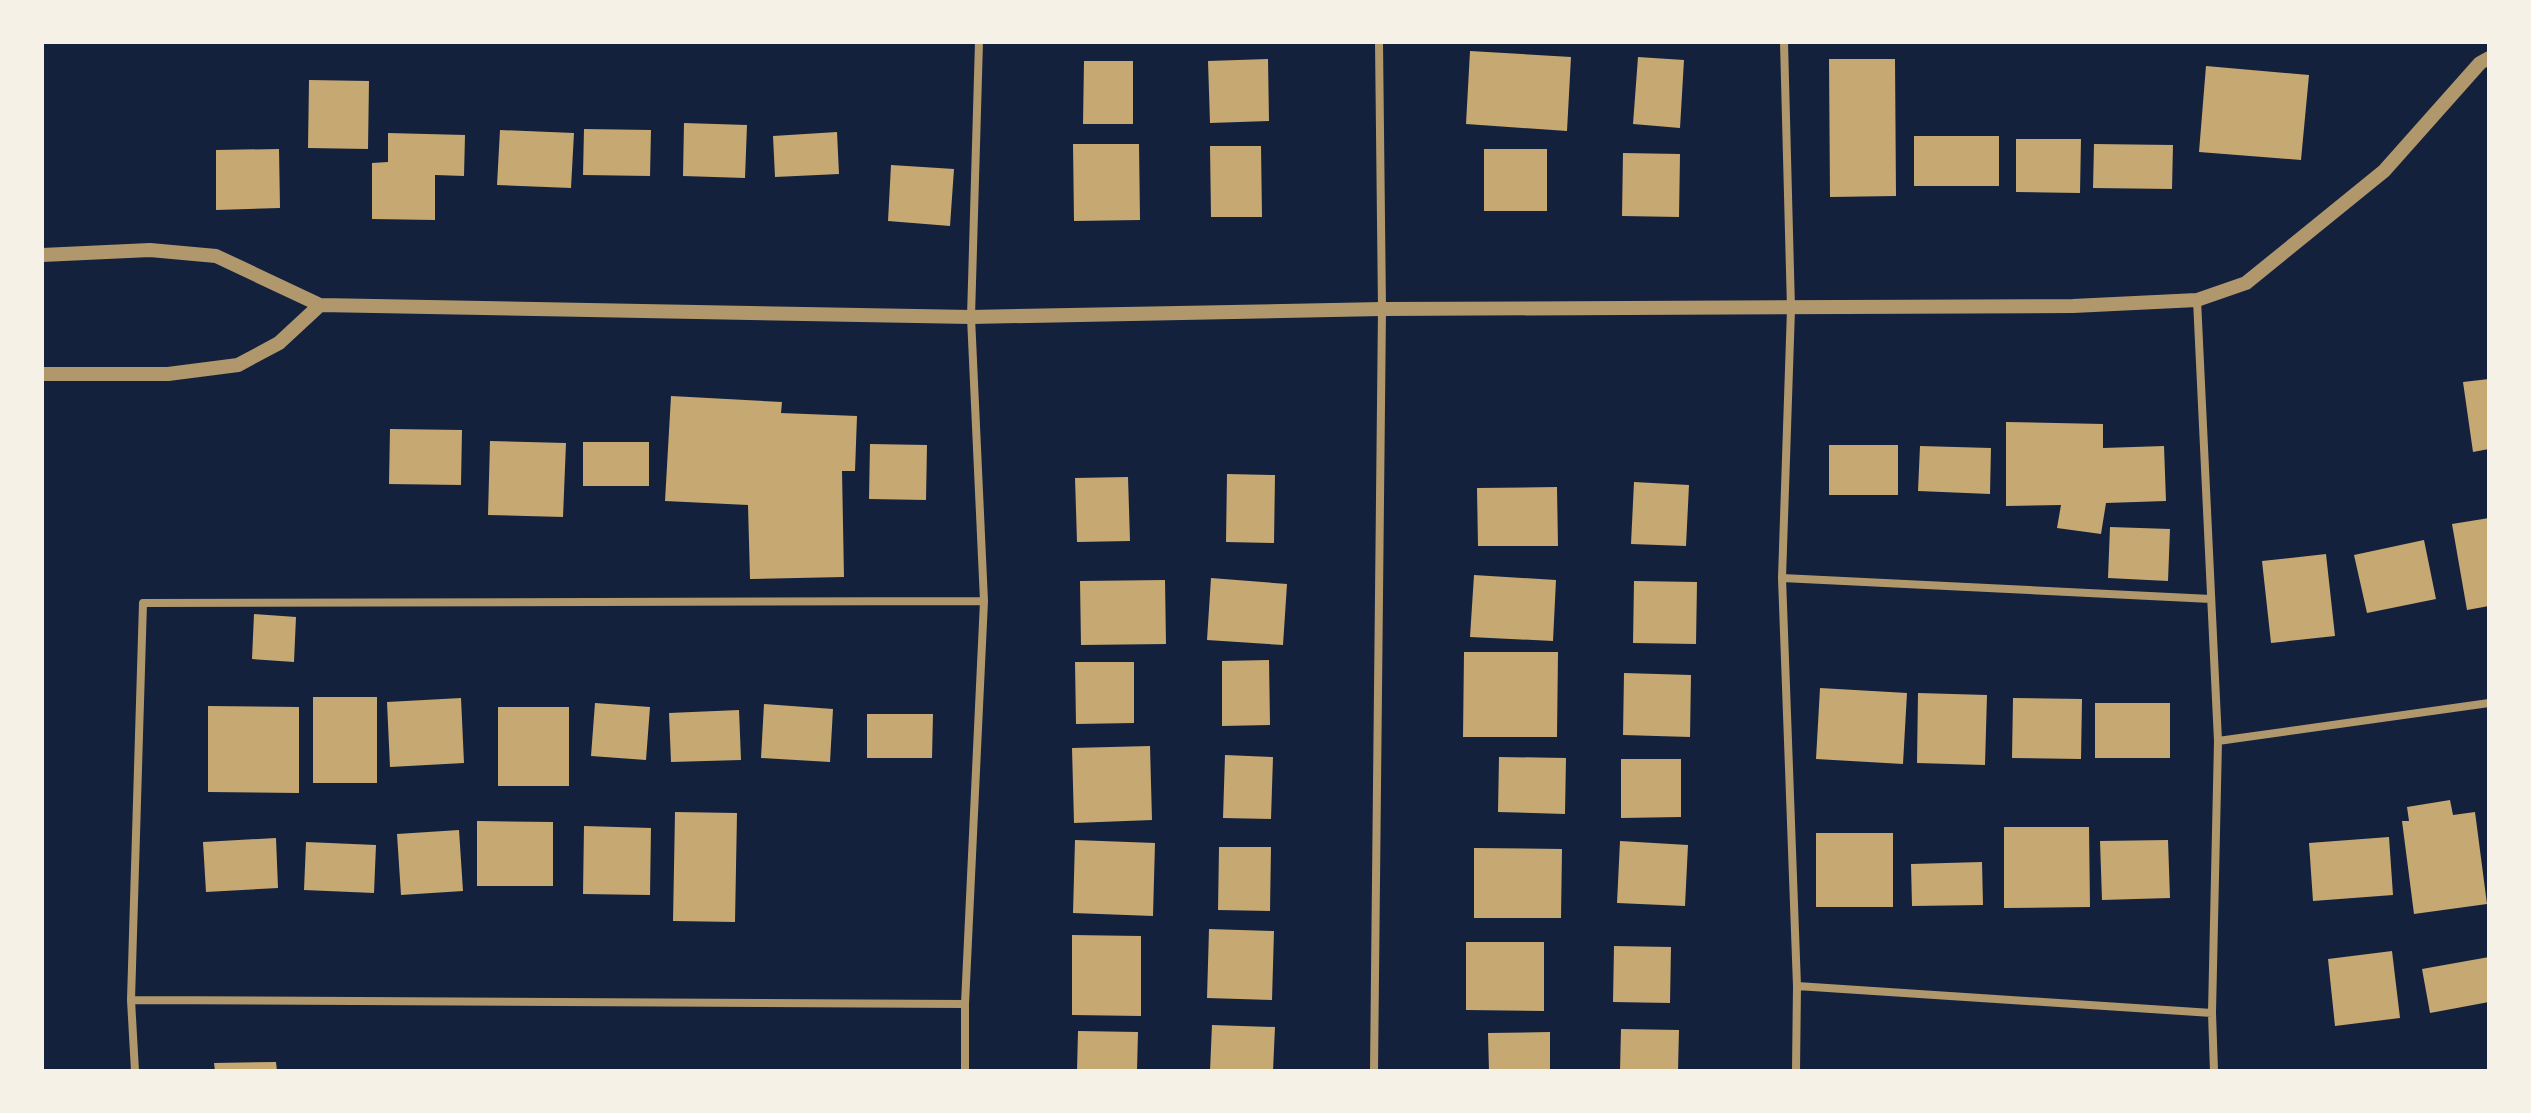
<svg xmlns="http://www.w3.org/2000/svg" width="2531" height="1113" font-family="'Space Grotesk',sans-serif">
  <style>
    .building { fill: #c6a872 }
    .lines { fill: none; stroke-linecap: round; stroke-linejoin: round }
    .minor { stroke: #b1986c; stroke-width: 8 }
    .tertiary { stroke: #b1986c; stroke-width: 14 }
  </style>
  <rect width="100%" height="100%" fill="#14213d"/>
  <!-- building -->
  <path class="building" d="M1470 51 1571 57 1567 131 1466 124Z
    M1638 57 1684 60 1680 128 1633 124Z
    M1268 59 1269 121 1210 123 1208 61Z
    M1829 59H1895L1896 196 1830 197Z
    M1084 61H1133V124H1083Z
    M2206 66 2309 75 2301 160 2199 152Z
    M309 80 369 81 368 149 308 148Z
    M684 123 747 125 745 178 683 176Z
    M584 129 651 130 650 176 583 175Z
    M500 130 574 133 571 188 497 185Z
    M837 132 839 174 775 177 773 136Z
    M388 133 465 135 464 176 435 175V220L372 219V163L388 162Z
    M1914 136H1999V186H1914Z
    M2016 139H2081L2080 193 2016 192Z
    M1073 144H1139L1140 220 1074 221Z
    M2094 144 2173 145 2172 189 2093 188Z
    M1210 146H1261L1262 217H1211Z
    M279 149 280 208 216 210V150Z
    M1484 149H1547V211H1484Z
    M1623 153 1680 154 1679 217 1622 216Z
    M891 165 954 169 950 226 888 221Z
    M2489 379V449L2473 452 2463 382Z
    M671 396 782 402 781 413 857 416 855 471H842L844 577 750 579 748 505 665 501Z
    M2006 422 2103 424V448L2164 446 2166 501 2106 503 2101 534 2057 528 2061 505 2006 506Z
    M390 429 462 430 461 485 389 484Z
    M490 441 566 443 563 517 488 515Z
    M583 442H649V486H583Z
    M870 444 927 445 926 500 869 499Z
    M1829 445H1898V495H1829Z
    M1920 446 1991 448 1990 494 1918 491Z
    M1227 474 1275 475 1274 543 1226 542Z
    M1128 477 1130 541 1077 542 1075 478Z
    M1634 482 1689 485 1686 546 1631 544Z
    M1557 487 1558 546H1478L1477 488Z
    M2489 518V606L2467 610 2452 524Z
    M2110 527 2170 529 2168 581 2108 578Z
    M2424 540 2436 599 2367 613 2354 555Z
    M2326 554 2335 636 2271 643 2262 561Z
    M1474 575 1556 580 1553 641 1470 637Z
    M1211 578 1287 584 1283 645 1207 640Z
    M1165 580 1166 644 1081 645 1080 581Z
    M1634 581 1697 582 1696 644 1633 643Z
    M254 614 296 617 294 662 252 659Z
    M1464 652H1558L1557 737H1463Z
    M1269 660 1270 725 1222 726V661Z
    M1075 662H1134V723L1076 724Z
    M1624 673 1691 675 1690 737 1623 735Z
    M1820 688 1907 693 1903 764 1816 759Z
    M1918 693 1987 695 1985 765 1917 763Z
    M313 697H377V783H313Z
    M461 698 464 763 390 767 387 702Z
    M2013 698 2082 699 2081 759 2012 758Z
    M595 703 650 707 646 760 591 756Z
    M2095 703H2170V758H2095Z
    M764 704 833 709 830 762 761 758Z
    M208 706 299 707V793L208 792Z
    M498 707H569V786H498Z
    M739 710 741 760 671 762 669 713Z
    M867 714H933L932 758H867Z
    M1150 746 1152 820 1074 823 1072 748Z
    M1225 755 1273 757 1271 819 1223 818Z
    M1499 757 1566 758 1565 814 1498 812Z
    M1621 759H1681V817L1621 818Z
    M2450 800 2453 815 2475 812 2487 904 2414 914 2402 821H2409L2407 807Z
    M675 812 737 813 735 922 673 921Z
    M477 821 553 822V886H477Z
    M584 826 651 828 650 895 583 894Z
    M2004 827H2089L2090 907 2004 908Z
    M459 830 463 891 401 895 397 834Z
    M1816 833H1893V907H1816Z
    M2389 837 2393 895 2313 901 2309 843Z
    M276 838 278 888 206 892 203 842Z
    M1075 840 1155 843 1153 916 1073 913Z
    M2168 840 2170 898 2102 900 2100 841Z
    M1620 841 1688 845 1685 906 1617 903Z
    M306 842 376 845 374 893 304 890Z
    M1219 847H1271L1270 911 1218 910Z
    M1474 848 1562 849 1561 918H1474Z
    M1982 862 1983 905 1912 906 1911 864Z
    M1209 929 1274 931 1272 1000 1207 998Z
    M1072 935 1141 936V1016L1072 1015Z
    M1466 942H1544V1011L1466 1010Z
    M1614 946 1671 947 1670 1003 1613 1002Z
    M2392 951 2400 1018 2335 1026 2328 959Z
    M2489 957V1002L2430 1013 2422 969Z
    M1212 1025 1275 1027 1273 1071H1210Z
    M1621 1029 1679 1030 1678 1071H1620Z
    M1078 1031 1138 1032 1137 1071H1077Z
    M1550 1032V1071H1489L1488 1033Z
    M276 1062 277 1071H215L214 1063Z"/>
  <g class="lines">
    <!-- minor -->
    <path class="minor" d="M1784 42 1791 309 1782 578 1797 986 1796 1071
      M2197 300 2218 741 2212 1013 2214 1071
      M1782 578 2211 599
      M2218 741 2489 703
      M1797 986 2212 1013
      M131 1000 965 1004
      M135 1071 131 1000 143 603 984 601
      M965 1071V1004L984 601 971 317 979 42
      M1374 1071 1382 309 1379 42"/>
    <!-- tertiary -->
    <path class="tertiary" d="M42 255 150 250 216 256 320 305 971 317 1382 309 2073 306 2197 300 2246 283 2384 171 2480 63 2489 58
      M42 374H168L238 365 279 343 320 305"/>
  </g>
  <!-- border -->
  <rect width="2531" height="1113" fill="none" stroke="#f6f1e7" stroke-width="88"/>
</svg>
